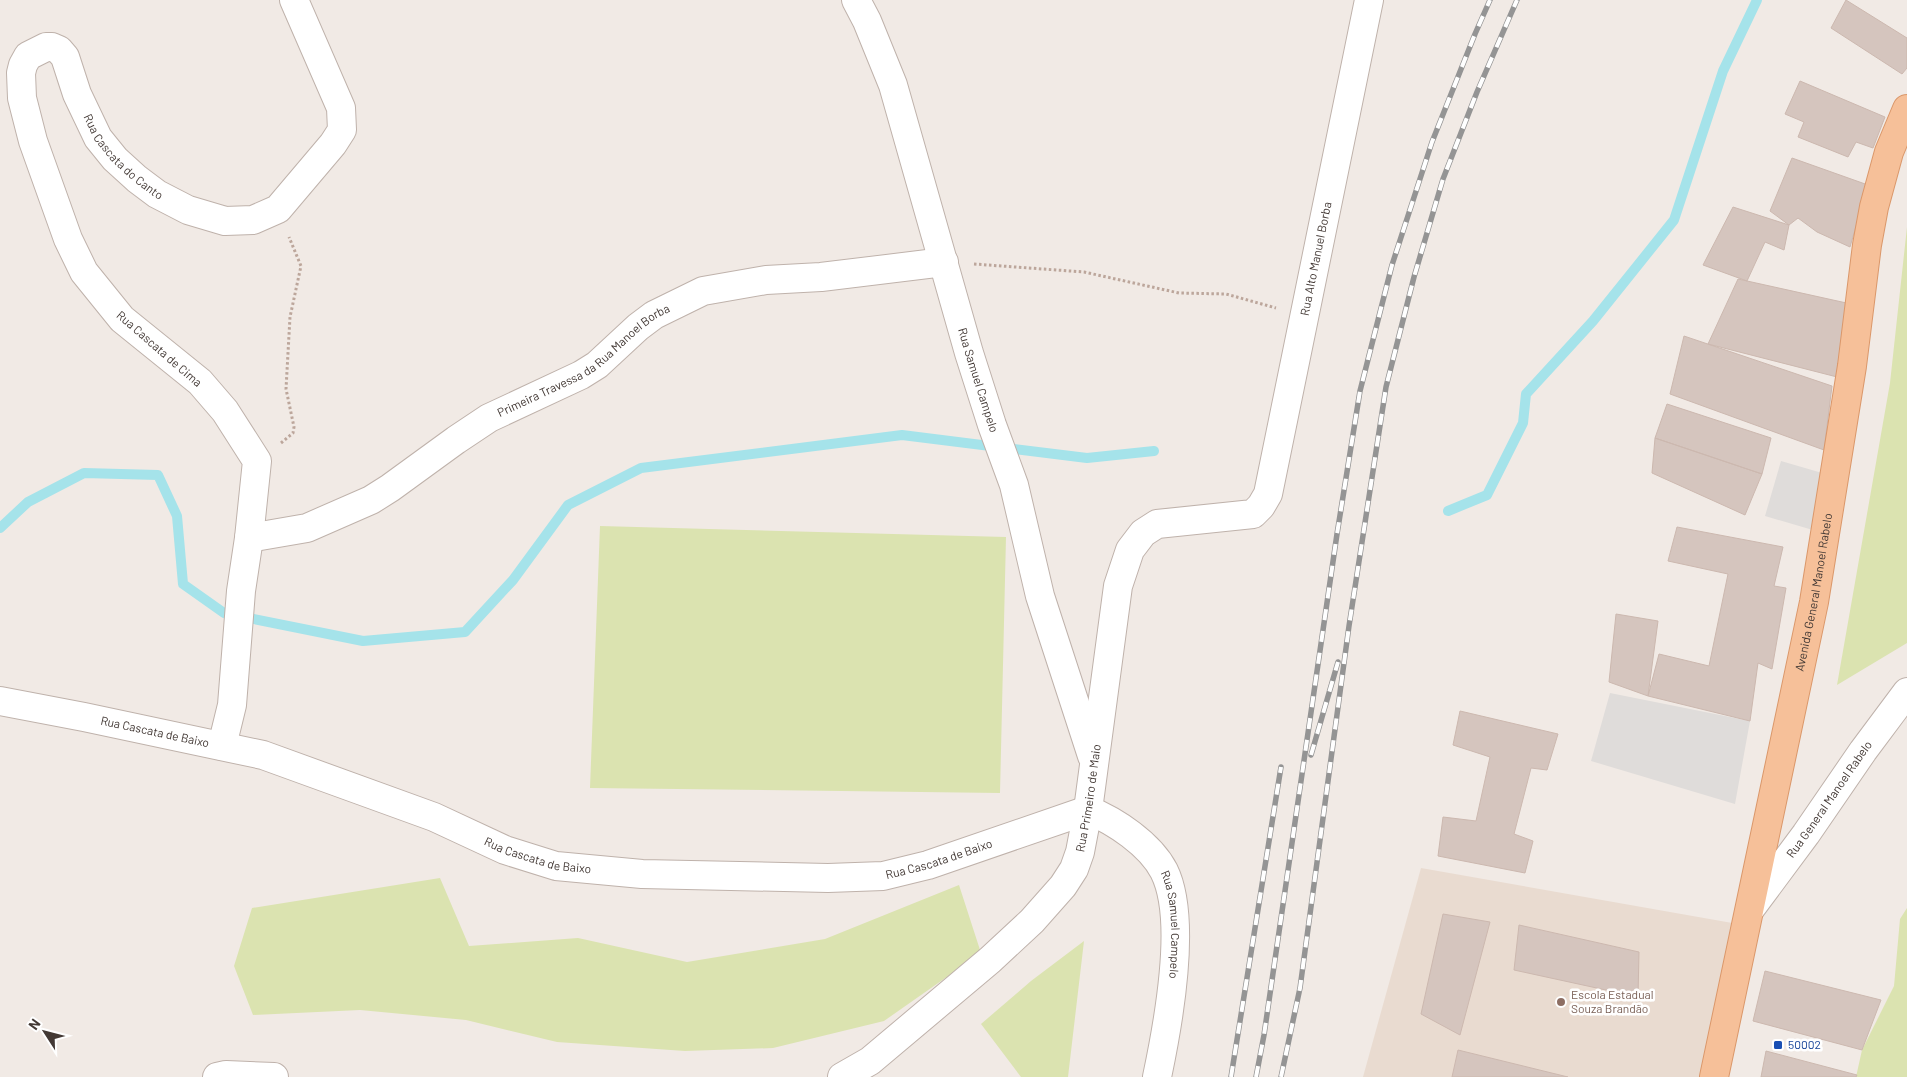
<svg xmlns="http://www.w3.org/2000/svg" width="1907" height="1077" font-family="Barlow,sans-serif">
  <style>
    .education { fill: #e9dbd0 }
    .green { fill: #dbe3b0 }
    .parking { fill: #dfdcda }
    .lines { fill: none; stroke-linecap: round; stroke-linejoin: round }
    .stream { stroke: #a5e3ea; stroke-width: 10 }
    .building { fill: #d5c5be; stroke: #ccb8af }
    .street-casing { stroke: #bfb2ab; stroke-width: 30 }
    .primary-casing { stroke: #da976a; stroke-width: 30 }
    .path { stroke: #bca69b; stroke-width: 3; stroke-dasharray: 2.5 2.5; stroke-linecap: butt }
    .street { stroke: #fff; stroke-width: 28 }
    .primary { stroke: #f6c099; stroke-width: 28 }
    .rail-casing { stroke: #949494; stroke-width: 5.5 }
    .rail { stroke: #fff; stroke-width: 4; stroke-dasharray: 11; stroke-linecap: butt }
    .education-dot { fill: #8d6e63; stroke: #fff; stroke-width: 2 }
    .transit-dot { fill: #1a4fb4; stroke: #fff; stroke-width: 2 }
    .labels { text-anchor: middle; stroke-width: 5; stroke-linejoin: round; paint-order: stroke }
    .street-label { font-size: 12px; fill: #433935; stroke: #fff }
    .education-label { font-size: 12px; fill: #785e54; stroke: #fff; text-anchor: start }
    .transit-label { font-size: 12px; fill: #164399; stroke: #fff; text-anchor: start }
  </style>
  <rect width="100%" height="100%" fill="#f1eae5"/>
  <!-- education -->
  <path class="education" d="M1421 868 1755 927 1723 1077H1363Z"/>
  <!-- green -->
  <path class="green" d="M1907 227V643L1837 685 1890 383Z
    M600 526 1006 537 1000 793 590 788Z
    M440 878 469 946 578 938 687 962 825 939 959 885 981 953 884 1021 773 1048 685 1051 557 1042 466 1020 360 1010 253 1015 234 966 252 908Z
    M1907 908V1077H1856L1862 1050 1894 986 1900 919Z
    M1084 941 1068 1077H1021L981 1024 1031 981Z"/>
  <!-- parking -->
  <path class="parking" d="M1781 461 1829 475 1823 533 1765 516Z
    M1610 693 1750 721 1735 804 1591 761Z"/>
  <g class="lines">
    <!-- stream -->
    <path class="stream" d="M1448 511 1487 495 1523 423 1526 394 1593 321 1674 220 1723 71 1757 0
      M0 528 28 502 84 473 158 475 177 516 183 584 224 613 363 641 465 632 513 580 568 505 641 468 902 435 1087 458 1154 451"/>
  </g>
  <!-- building -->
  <path class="building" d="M1846 0 1907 38V68L1902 74 1831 28Z
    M1800 81 1885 117 1873 148 1856 142 1848 157 1798 137 1804 122 1785 114Z
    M1792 158 1868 185 1850 247 1817 232 1798 218 1789 225 1770 211Z
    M1733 207 1789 225 1784 250 1765 242 1747 281 1703 265Z
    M1738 279 1851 304 1841 378 1708 344Z
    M1684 336 1832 386 1824 450 1670 394Z
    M1667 404 1771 438 1762 474 1655 438Z
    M1655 438 1762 474 1745 515 1652 473Z
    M1677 527 1783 547 1774 586 1786 588 1772 669 1758 663 1750 721 1648 696 1659 654 1709 666 1728 574 1668 561Z
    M1616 614 1658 621 1648 696 1609 682Z
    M1460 711 1558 734 1547 770 1531 768 1514 834 1533 841 1525 873 1438 856 1443 817 1476 821 1490 757 1453 745Z
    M1443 914 1490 922 1460 1035 1421 1014Z
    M1519 925 1639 952 1638 997 1514 970Z
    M1765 971 1881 1000 1862 1050 1753 1021Z
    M1458 1050 1568 1077H1452Z
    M1766 1051 1857 1075 1856 1077H1761Z"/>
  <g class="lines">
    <!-- street casing -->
    <g class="street-casing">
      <g id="street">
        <path id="s1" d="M856 0 867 21 893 85 969 353 992 425 1014 485 1040 596 1092 756"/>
        <path id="s2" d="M249 538 307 528 371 500 390 488 456 440 489 418 581 375 597 365 638 327 654 315 703 291 766 280 821 277 944 262"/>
        <path id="s3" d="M0 701 84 717 263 755 434 817 505 850 556 866 642 874 828 878 883 876 928 865 1088 810C1115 821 1150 844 1164 871 1188 919 1168 1025 1157 1077"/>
        <path id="s4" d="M222 746 232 705 241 591 249 538 257 461 225 411 200 382 122 319 84 272 68 239 33 141 22 98 21 73 23 65 28 56 46 47H52L59 50 65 57 77 94 98 138 115 159 137 179 157 194 188 210 225 221 253 220 278 209 333 144 342 130 341 108 294 0"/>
        <path id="s5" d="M1751 908 1806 834 1863 751 1907 692"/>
        <path d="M217 1077 226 1075 274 1077"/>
        <path id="s6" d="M842 1077 870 1061 990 960 1032 921 1063 886 1074 869 1080 852 1088 810 1118 586 1130 550 1143 533 1157 524 1253 514 1261 506 1268 494 1369 0"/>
      </g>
    </g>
    <!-- primary casing -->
    <g class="primary-casing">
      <g id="primary">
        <path id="s7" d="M1714 1077 1814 602 1852 366 1867 245 1874 207 1889 152 1907 109"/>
      </g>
    </g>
    <!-- path -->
    <path class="path" d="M974 264 1084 272 1179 293 1226 294 1276 308
      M281 443 293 433 294 427 286 389 290 317 301 266 289 237"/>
    <!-- street -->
    <use href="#street" class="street"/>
    <!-- primary -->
    <use href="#primary" class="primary"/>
    <!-- rail casing -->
    <g class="rail-casing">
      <path id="rail" d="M1311 755 1338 662
        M1231 1077 1281 767
        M1256 1077 1264 1035 1337 534 1360 391 1392 265 1432 142 1475 34 1490 0
        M1281 1077 1300 988 1349 626 1386 387 1414 277 1443 179 1477 92 1517 0"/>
    </g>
    <!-- rail -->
    <use href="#rail" class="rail"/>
  </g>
  <!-- markers -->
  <circle class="education-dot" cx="1561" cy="1002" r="5"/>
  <rect class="transit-dot" x="1773" y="1040" width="10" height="10" rx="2.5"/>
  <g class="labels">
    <!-- street labels -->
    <g class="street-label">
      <text dy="4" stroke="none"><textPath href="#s4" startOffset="936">Rua Cascata do Canto</textPath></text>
      <text dy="4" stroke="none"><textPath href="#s6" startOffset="1038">Rua Alto Manuel Borba</textPath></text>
      <text transform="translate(159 349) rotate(41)" y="4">Rua Cascata de Cima</text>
      <text dy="4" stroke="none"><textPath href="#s2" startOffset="384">Primeira Travessa da Rua Manoel Borba</textPath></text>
      <text dy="4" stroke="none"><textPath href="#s1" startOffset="400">Rua Samuel Campelo</textPath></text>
      <text dy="4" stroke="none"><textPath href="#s7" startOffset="495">Avenida General Manoel Rabelo</textPath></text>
      <text dy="4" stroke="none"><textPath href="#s3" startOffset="158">Rua Cascata de Baixo</textPath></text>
      <text dy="4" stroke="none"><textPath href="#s6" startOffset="386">Rua Primeiro de Maio</textPath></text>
      <text dy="4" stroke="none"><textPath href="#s5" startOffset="134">Rua General Manoel Rabelo</textPath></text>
      <text dy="4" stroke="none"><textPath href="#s3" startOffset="562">Rua Cascata de Baixo</textPath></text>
      <text dy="4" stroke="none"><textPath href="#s3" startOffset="968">Rua Cascata de Baixo</textPath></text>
      <text dy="4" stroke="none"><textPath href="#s3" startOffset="1279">Rua Samuel Campelo</textPath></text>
    </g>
    <!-- education labels -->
    <g class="education-label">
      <text x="1571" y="999">Escola Estadual<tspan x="1571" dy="14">Souza Brandão</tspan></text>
    </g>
    <!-- transit labels -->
    <g class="transit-label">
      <text x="1788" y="1049">50002</text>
    </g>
  </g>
  <!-- north arrow -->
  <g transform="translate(45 1032) rotate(306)" stroke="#ffffff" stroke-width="4" paint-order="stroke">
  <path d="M0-4L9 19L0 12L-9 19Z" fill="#433935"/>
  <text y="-8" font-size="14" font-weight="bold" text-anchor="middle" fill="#433935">N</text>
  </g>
</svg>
